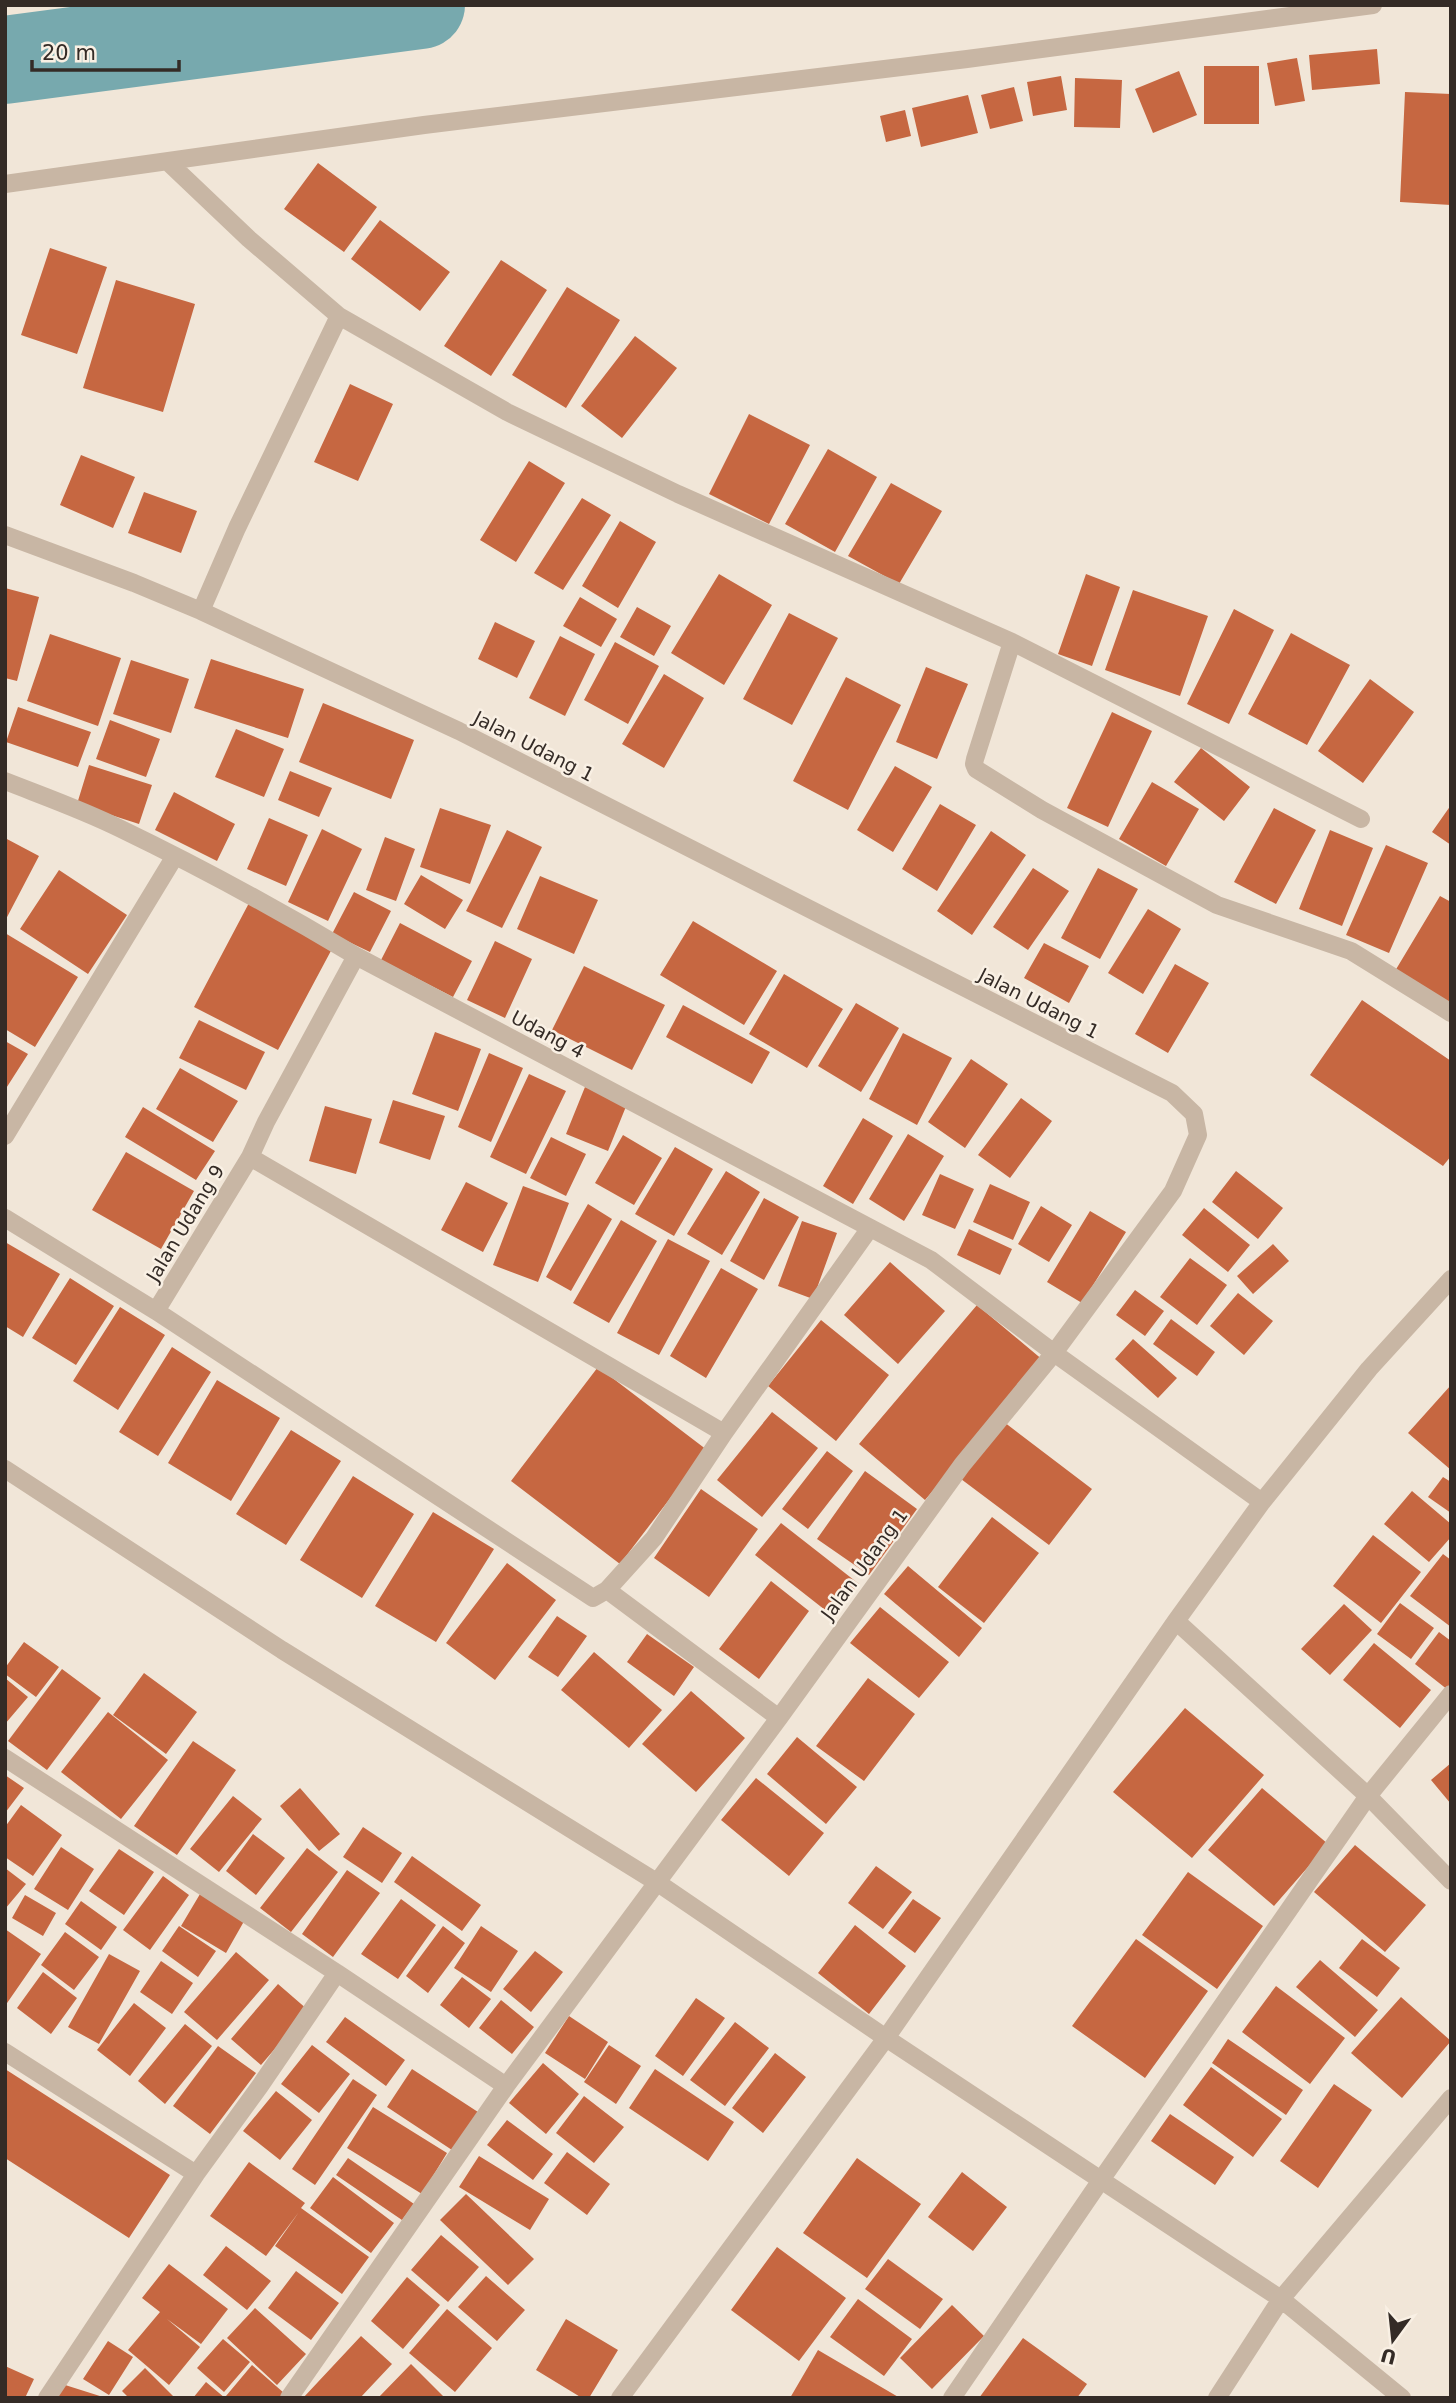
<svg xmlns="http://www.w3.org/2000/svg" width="1456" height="2403" font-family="'DejaVu Sans',sans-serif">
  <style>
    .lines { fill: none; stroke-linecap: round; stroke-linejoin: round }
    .river { stroke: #77a9ae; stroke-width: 88 }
    .building { fill: #c66741 }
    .street { stroke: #c8b6a4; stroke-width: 18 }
    .labels { text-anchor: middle; stroke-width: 5; stroke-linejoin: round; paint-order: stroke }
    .street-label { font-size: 19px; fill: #342b26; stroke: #f9f0e4 }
  </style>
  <rect width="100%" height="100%" fill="#f1e6d8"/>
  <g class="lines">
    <!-- river -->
    <path class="river" d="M5 60 421 5"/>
  </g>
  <!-- building -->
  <path class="building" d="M1377 49 1380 84 1312 90 1309 55Z
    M1297 58 1305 101 1275 106 1267 63Z
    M1204 66H1259V124H1204Z
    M1179 71 1197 115 1153 133 1135 89Z
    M1061 76 1067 110 1033 116 1027 82Z
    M1075 78 1122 80 1120 128 1074 127Z
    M1014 87 1023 121 990 129 981 95Z
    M1405 92 1451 94V205L1400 202Z
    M968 95 978 133 921 147 912 108Z
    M905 110 911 136 886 142 880 116Z
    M318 163 377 207 344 252 284 209Z
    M380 220 450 272 420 311 351 259Z
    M50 248 107 267 77 354 21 335Z
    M501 260 547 290 491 376 444 346Z
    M116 280 195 304 163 412 83 388Z
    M567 287 620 320 566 408 512 375Z
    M635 336 677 368 622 438 581 406Z
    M350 384 393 404 358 481 314 462Z
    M749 414 810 445 769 524 709 494Z
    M828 449 877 477 835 552 785 524Z
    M81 455 135 477 113 528 60 505Z
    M529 461 565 483 516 562 480 540Z
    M891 483 942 511 899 584 848 556Z
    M144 492 197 511 181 553 128 533Z
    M582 498 611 515 563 590 534 573Z
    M620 521 656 542 618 608 582 586Z
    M719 574 772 605 724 685 671 653Z
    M1086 574 1120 587 1092 666 1058 654Z
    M5 588 39 597 17 681 5 678Z
    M1133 590 1208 616 1180 696 1105 670Z
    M580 597 617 619 601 647 563 626Z
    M637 607 671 626 654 656 620 637Z
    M1234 609 1274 630 1229 724 1187 704Z
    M789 613 838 638 792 725 743 699Z
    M495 622 535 641 517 678 478 659Z
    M1291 633 1350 665 1307 745 1248 714Z
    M50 634 121 658 98 726 27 701Z
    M560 636 595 654 565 716 529 698Z
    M615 642 659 666 628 724 584 700Z
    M211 659 304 689 288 738 194 708Z
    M131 660 189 679 171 733 113 714Z
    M926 667 968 684 937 759 896 742Z
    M664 674 704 698 664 768 622 744Z
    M846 677 901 705 848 810 793 781Z
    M1370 679 1414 712 1363 783 1318 751Z
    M323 703 414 740 391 799 299 762Z
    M18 707 91 732 78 767 6 742Z
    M1112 712 1152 731 1108 827 1067 808Z
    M110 720 160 739 146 777 96 759Z
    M236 729 284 749 264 797 215 777Z
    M1201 748 1250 787 1224 821 1174 782Z
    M89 765 152 785 139 824 77 804Z
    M895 766 932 787 893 852 857 830Z
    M290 771 332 788 319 817 278 800Z
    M1152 782 1199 809 1166 866 1119 839Z
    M174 792 235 824 217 861 155 830Z
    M940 804 976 825 937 891 902 869Z
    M1451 805V845L1432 832Z
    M440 808 491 825 470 884 420 867Z
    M1274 808 1316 830 1276 904 1234 882Z
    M269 818 308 835 286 886 247 869Z
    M322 829 362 849 328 921 288 902Z
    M507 830 542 847 502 928 466 911Z
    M1330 830 1373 848 1342 926 1299 909Z
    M991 831 1026 855 972 935 937 911Z
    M385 837 415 849 396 901 366 890Z
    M5 838 39 856 5 921Z
    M1386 845 1428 863 1389 953 1346 935Z
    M1033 868 1069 891 1028 950 993 927Z
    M1098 868 1138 889 1100 959 1061 938Z
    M59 870 127 915 88 974 20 929Z
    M421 875 463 900 445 929 404 904Z
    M540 876 598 900 574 954 517 929Z
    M354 892 391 911 370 952 332 934Z
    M1440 896 1451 902V1005L1395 971Z
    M249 903 333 947 278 1050 194 1007Z
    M1148 909 1181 929 1143 994 1108 973Z
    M693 921 777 971 744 1025 660 975Z
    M400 923 472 961 453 997 381 960Z
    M5 933 78 977 35 1047 5 1029Z
    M495 941 532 959 505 1018 467 1000Z
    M1044 943 1089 966 1069 1003 1024 978Z
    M1175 964 1209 983 1168 1053 1135 1034Z
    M584 966 665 1005 632 1070 552 1030Z
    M784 974 843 1009 807 1068 749 1034Z
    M1362 1000 1451 1061V1156L1443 1166 1310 1075Z
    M856 1003 899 1028 861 1092 818 1066Z
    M683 1005 770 1052 752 1084 666 1037Z
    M199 1020 265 1052 246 1090 179 1058Z
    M435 1032 481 1049 458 1111 412 1094Z
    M903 1033 952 1058 917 1125 869 1099Z
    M5 1041 28 1054 5 1090Z
    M489 1053 523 1068 491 1142 458 1127Z
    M971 1059 1008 1084 965 1148 928 1122Z
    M180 1068 238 1101 213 1142 156 1109Z
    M529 1074 566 1091 526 1174 490 1157Z
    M585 1087 627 1104 608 1151 566 1134Z
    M1021 1098 1052 1121 1010 1178 978 1155Z
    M393 1100 445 1116 430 1160 379 1143Z
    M325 1106 372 1119 356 1174 309 1161Z
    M143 1107 215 1151 196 1180 125 1137Z
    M863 1118 893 1136 853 1204 823 1186Z
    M908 1134 944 1156 904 1221 869 1199Z
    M623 1135 662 1158 634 1205 595 1183Z
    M551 1137 586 1154 566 1196 530 1178Z
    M675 1147 713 1169 674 1236 635 1214Z
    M126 1152 194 1191 161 1249 92 1210Z
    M726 1171 760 1192 722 1255 687 1234Z
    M1236 1171 1283 1208 1258 1239 1212 1202Z
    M940 1174 974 1189 955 1229 922 1215Z
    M466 1182 508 1203 483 1252 441 1230Z
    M990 1184 1030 1202 1013 1240 973 1222Z
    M523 1186 569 1203 538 1282 493 1265Z
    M764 1198 799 1217 764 1280 730 1261Z
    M588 1204 612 1219 571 1291 546 1277Z
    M1041 1206 1072 1225 1049 1262 1018 1244Z
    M1204 1208 1250 1245 1228 1272 1182 1235Z
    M1090 1211 1126 1232 1082 1303 1047 1282Z
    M621 1220 657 1241 609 1323 573 1303Z
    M802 1221 837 1233 813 1299 778 1286Z
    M969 1229 1012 1249 1000 1275 957 1255Z
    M668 1239 710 1261 659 1355 617 1333Z
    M5 1242 60 1274 23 1337 5 1326Z
    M1273 1244 1289 1261 1253 1294 1237 1276Z
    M1190 1258 1227 1285 1197 1325 1160 1297Z
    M890 1262 945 1311 898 1364 844 1315Z
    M721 1268 758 1289 706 1378 670 1356Z
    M70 1278 114 1306 76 1365 32 1338Z
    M1135 1290 1164 1311 1145 1336 1116 1315Z
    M1238 1293 1273 1321 1244 1355 1210 1326Z
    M977 1305 1044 1361 925 1500 859 1444Z
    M120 1307 165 1335 118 1410 73 1381Z
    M1171 1319 1215 1352 1197 1376 1153 1344Z
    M821 1320 889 1375 836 1441 768 1386Z
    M1133 1339 1177 1378 1158 1398 1115 1359Z
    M172 1347 211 1372 158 1456 119 1432Z
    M598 1367 707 1450 620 1564 511 1481Z
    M217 1380 280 1418 231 1501 168 1463Z
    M1451 1385V1470L1408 1433Z
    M772 1412 818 1448 762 1517 717 1480Z
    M1004 1422 1092 1489 1049 1545 961 1479Z
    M291 1430 341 1461 286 1545 236 1514Z
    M827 1451 853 1471 808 1529 782 1509Z
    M865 1471 917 1509 869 1575 817 1539Z
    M353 1476 414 1514 362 1598 300 1560Z
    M1443 1477 1451 1482V1513L1428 1497Z
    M701 1489 758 1529 709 1597 654 1558Z
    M1412 1491 1451 1524V1537L1429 1562 1384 1524Z
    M433 1512 494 1549 436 1642 375 1606Z
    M992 1517 1039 1553 984 1623 938 1587Z
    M781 1523 859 1584 834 1617 755 1555Z
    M1373 1535 1421 1572 1381 1623 1333 1586Z
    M1443 1554 1451 1560V1627L1410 1596Z
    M507 1563 556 1600 495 1680 446 1643Z
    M908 1566 982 1628 959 1657 884 1594Z
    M771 1581 809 1611 759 1679 719 1649Z
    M1400 1603 1434 1628 1411 1659 1377 1634Z
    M1344 1604 1372 1630 1330 1675 1301 1649Z
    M880 1607 949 1662 919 1698 850 1643Z
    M557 1616 587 1636 558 1677 528 1657Z
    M1439 1632 1451 1641V1686L1448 1690 1415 1664Z
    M647 1634 694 1667 674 1696 627 1662Z
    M24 1642 59 1667 36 1697 5 1674V1668Z
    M1374 1643 1431 1690 1400 1728 1343 1680Z
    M594 1652 662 1710 629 1748 561 1690Z
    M62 1669 101 1698 47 1770 8 1741Z
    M144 1673 197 1712 166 1754 113 1715Z
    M5 1678 28 1697 5 1724Z
    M868 1678 915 1714 864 1781 816 1746Z
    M691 1691 745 1738 696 1792 642 1744Z
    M1185 1708 1264 1775 1192 1858 1113 1792Z
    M108 1712 168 1760 121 1819 61 1772Z
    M797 1737 857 1787 826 1824 767 1774Z
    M193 1741 236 1770 177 1855 134 1826Z
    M1451 1763V1804L1431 1780Z
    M5 1775 24 1788 5 1813Z
    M756 1778 824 1833 789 1876 721 1820Z
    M300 1788 340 1834 319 1851 280 1806Z
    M1262 1788 1328 1844 1274 1906 1208 1850Z
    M233 1796 262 1819 219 1872 190 1849Z
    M21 1805 62 1835 33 1876 5 1857V1827Z
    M363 1827 402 1853 382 1883 343 1857Z
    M253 1834 285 1858 256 1895 226 1871Z
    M1355 1845 1426 1905 1385 1952 1314 1892Z
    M61 1847 94 1869 68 1910 34 1889Z
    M307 1848 338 1872 291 1932 260 1908Z
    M119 1849 154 1872 124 1915 89 1891Z
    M412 1856 481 1905 462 1931 394 1882Z
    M876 1866 912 1892 883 1929 848 1903Z
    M5 1868 26 1884 5 1909Z
    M347 1870 380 1893 333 1957 302 1934Z
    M1188 1872 1263 1926 1217 1989 1142 1935Z
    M163 1876 189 1895 150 1950 123 1930Z
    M203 1889 247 1916 226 1953 181 1926Z
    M25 1895 56 1913 43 1936 12 1918Z
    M401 1899 436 1925 398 1979 361 1954Z
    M913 1899 941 1918 915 1953 888 1933Z
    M81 1901 117 1927 101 1950 65 1924Z
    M855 1925 906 1966 869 2014 818 1973Z
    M179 1926 216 1951 198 1977 162 1951Z
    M443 1926 465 1943 428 1993 406 1976Z
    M481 1926 518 1951 491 1992 454 1968Z
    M5 1929 41 1954 5 2006Z
    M65 1932 99 1957 74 1990 41 1965Z
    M1136 1939 1208 1991 1145 2078 1072 2026Z
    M1362 1939 1400 1968 1377 1997 1339 1968Z
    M535 1951 563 1972 531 2012 503 1989Z
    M236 1952 269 1980 217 2040 184 2012Z
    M109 1954 140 1971 99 2044 68 2027Z
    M1320 1960 1378 2010 1355 2037 1296 1987Z
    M161 1961 193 1983 172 2014 140 1992Z
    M43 1972 77 1998 51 2034 17 2008Z
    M462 1977 491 1999 469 2028 440 2005Z
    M278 1984 308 2010 261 2065 231 2039Z
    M1276 1986 1345 2038 1310 2084 1242 2032Z
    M1401 1997 1451 2041 1402 2098 1351 2053Z
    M696 1998 725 2018 683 2076 655 2056Z
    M501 2000 534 2027 512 2054 479 2028Z
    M134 2003 166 2028 130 2076 97 2050Z
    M569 2016 608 2042 585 2079 545 2053Z
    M345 2017 405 2060 386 2086 326 2042Z
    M735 2022 769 2048 725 2106 690 2080Z
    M185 2024 212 2046 165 2104 138 2081Z
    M1228 2039 1303 2090 1286 2115 1212 2063Z
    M312 2045 350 2074 319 2113 281 2084Z
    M609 2045 641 2066 616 2104 584 2082Z
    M218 2046 256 2073 210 2134 173 2106Z
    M775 2053 806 2077 763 2133 732 2108Z
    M543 2063 579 2094 546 2134 509 2103Z
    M1211 2067 1282 2119 1253 2157 1183 2105Z
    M5 2069 170 2175 129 2238 5 2158Z
    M412 2069 478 2112 452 2150 387 2107Z
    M655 2069 734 2122 708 2161 629 2108Z
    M353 2079 377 2095 315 2185 292 2169Z
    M1334 2084 1372 2110 1318 2188 1280 2161Z
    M276 2091 312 2120 280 2160 243 2131Z
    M584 2096 624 2127 594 2163 556 2133Z
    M373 2107 447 2153 422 2194 347 2148Z
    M1170 2114 1234 2157 1215 2185 1151 2141Z
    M507 2120 553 2154 533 2180 487 2145Z
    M567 2152 610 2184 587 2215 544 2183Z
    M479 2156 549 2199 530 2230 459 2187Z
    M348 2158 414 2204 402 2220 336 2175Z
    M857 2158 921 2204 867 2278 803 2233Z
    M249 2162 305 2203 301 2208 369 2257 342 2294 275 2246 299 2212 266 2256 210 2216Z
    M962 2172 1007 2207 973 2251 928 2217Z
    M333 2177 394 2223 371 2253 310 2208Z
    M466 2194 534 2259 508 2285 440 2220Z
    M441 2235 479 2267 448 2302 411 2270Z
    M226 2246 271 2281 247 2310 203 2275Z
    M777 2247 846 2298 799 2361 731 2310Z
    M888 2259 943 2299 920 2329 865 2289Z
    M169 2264 228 2309 201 2344 167 2319 200 2347 169 2385 128 2350 160 2312 142 2298Z
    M296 2271 339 2303 311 2340 268 2308Z
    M486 2276 525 2310 497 2341 458 2307Z
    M407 2277 440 2305 403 2349 371 2321Z
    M858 2299 912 2339 884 2376 830 2337Z
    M952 2305 984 2336 932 2389 900 2358Z
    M255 2308 306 2354 277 2385 227 2338Z
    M447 2309 492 2348 455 2392 409 2353Z
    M566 2319 618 2350 589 2398H582L536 2370Z
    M361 2336 392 2364 360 2398H303Z
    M1023 2338 1087 2384 1077 2398H979Z
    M223 2339 250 2362 224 2392 197 2368Z
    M108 2341 133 2357 109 2395 83 2379Z
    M818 2350 900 2398H790Z
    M411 2364 445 2398H378Z
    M252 2365 284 2393 280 2398H228L226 2396Z
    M5 2366 34 2379 25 2398H5Z
    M145 2368 175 2398H129L122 2391Z
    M206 2382 225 2398H193Z
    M62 2384 103 2397V2398H58Z"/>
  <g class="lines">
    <!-- street -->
    <path class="street" d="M168 162 249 239 339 316 507 412 678 494 1012 642 1361 819
      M5 184 424 125 967 59 1373 5
      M5 535 134 583 201 611 459 731 1172 1093 1194 1114 1198 1135 1173 1191 1054 1353 962 1465 779 1718 506 2086 289 2398
      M201 611 237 528 339 316
      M1012 642 975 759 974 764 976 769 1042 810 1217 905 1351 951 1451 1013
      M5 781C43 796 83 810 119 828 200 867 279 910 356 956L931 1260 1054 1353 1262 1502
      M356 956 266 1122 250 1157 724 1433
      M5 1136 175 856
      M5 1218 156 1311 593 1598 607 1590 654 1538 724 1433 870 1228
      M156 1311 250 1157
      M5 1469 282 1650 658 1883 886 2038 1281 2299 1402 2398
      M607 1590 779 1718
      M1176 1621 1368 1796 1451 1694
      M5 1758 337 1973 260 2086 196 2174
      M337 1973 506 2086
      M5 2052 196 2174 47 2398
      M620 2398 886 2038 1176 1621 1262 1502 1369 1369 1451 1279
      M952 2398 1101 2180 1368 1796 1451 1881
      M1217 2398 1281 2299 1451 2098"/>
  </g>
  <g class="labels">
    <!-- street labels -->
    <g class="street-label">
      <text transform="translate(534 746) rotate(27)" y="7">Jalan Udang 1</text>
      <text transform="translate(1039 1003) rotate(27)" y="7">Jalan Udang 1</text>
      <text transform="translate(548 1034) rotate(28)" y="7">Udang 4</text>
      <text transform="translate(185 1223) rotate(-59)" y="7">Jalan Udang 9</text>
      <text transform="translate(864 1564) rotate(-54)" y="7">Jalan Udang 1</text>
    </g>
  </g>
  <!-- border -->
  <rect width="1456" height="2403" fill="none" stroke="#342b26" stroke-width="14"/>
  <!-- north arrow -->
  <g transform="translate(1393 2340) rotate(195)" stroke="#f9f0e4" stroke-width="5" paint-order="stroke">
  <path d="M0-5L12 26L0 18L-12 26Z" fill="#342b26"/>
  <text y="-10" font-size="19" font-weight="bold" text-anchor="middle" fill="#342b26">U</text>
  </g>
  <!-- scale -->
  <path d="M32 60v10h147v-10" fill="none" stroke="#342b26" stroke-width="3.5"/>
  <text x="42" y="60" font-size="21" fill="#342b26" stroke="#f9f0e4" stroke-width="5" paint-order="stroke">20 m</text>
</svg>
